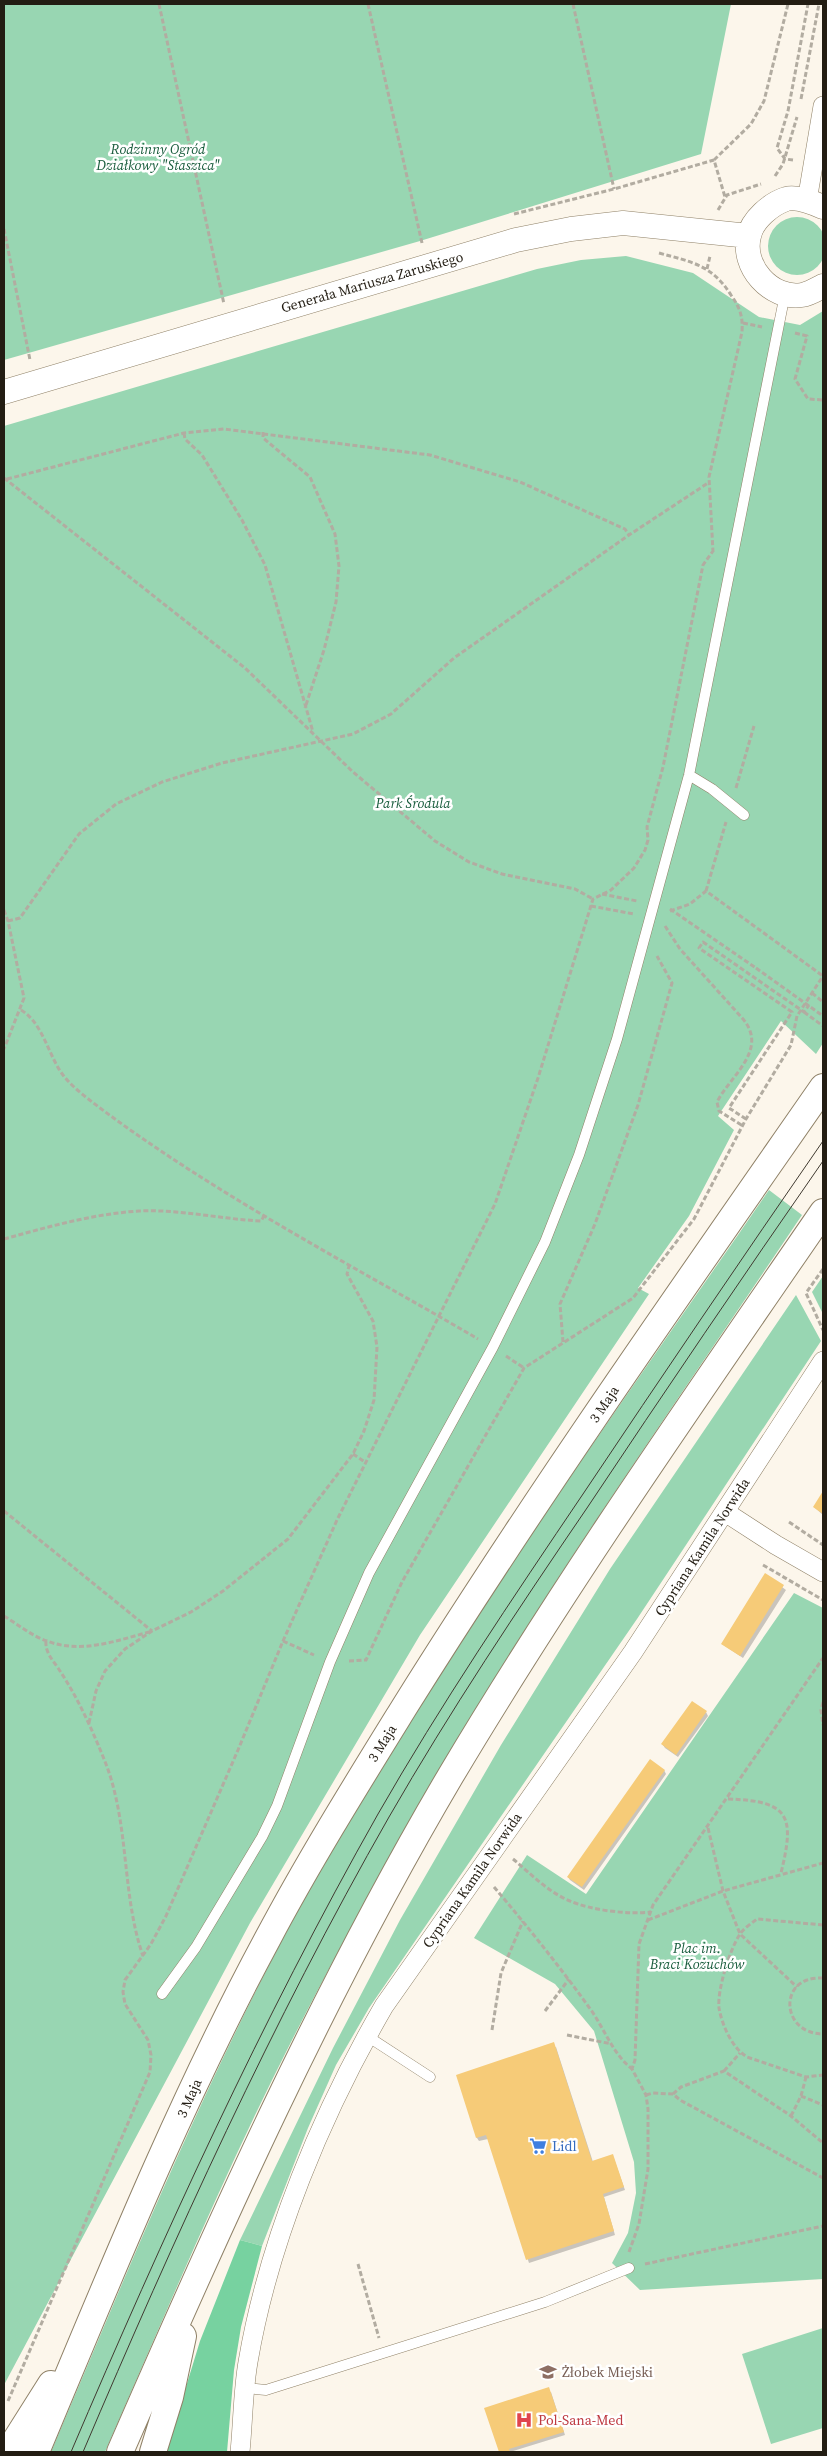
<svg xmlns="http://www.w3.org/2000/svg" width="827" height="2456" font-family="'Source Serif 4',serif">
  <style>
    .green { fill: #98d6b2 }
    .forest { fill: #77d2a0 }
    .shadow { fill: #0003 }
    .building { fill: #f6cb78 }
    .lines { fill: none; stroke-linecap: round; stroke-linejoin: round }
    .service-casing { stroke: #8f8167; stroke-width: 11 }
    .minor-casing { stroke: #8f8167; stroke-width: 20 }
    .tertiary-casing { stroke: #8f8167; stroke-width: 25 }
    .secondary-casing { stroke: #8f8167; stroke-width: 28 }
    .path { stroke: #b2aca1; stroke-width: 3; stroke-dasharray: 5 2.5; stroke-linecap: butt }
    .service { stroke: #fff; stroke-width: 10 }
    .minor { stroke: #fff; stroke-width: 19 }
    .tertiary { stroke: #fff; stroke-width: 24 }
    .secondary { stroke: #fff; stroke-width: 26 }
    .tram { stroke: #403a30; stroke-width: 1 }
    .path-bridge { stroke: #b2aca1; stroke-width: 3; stroke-dasharray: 5 2.5; stroke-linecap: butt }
    .labels { text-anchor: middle; stroke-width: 5; stroke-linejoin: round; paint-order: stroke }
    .park-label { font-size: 14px; font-style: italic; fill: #195d3d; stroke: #fff }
    .street-label { font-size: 14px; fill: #231d13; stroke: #fff }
    .shop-label { font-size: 14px; fill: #366cbe; stroke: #fff; text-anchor: start }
    .education-label { font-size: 14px; fill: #785e54; stroke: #fff; text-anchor: start }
    .health-label { font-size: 14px; fill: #be3a42; stroke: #fff; text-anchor: start }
  </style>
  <rect width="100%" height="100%" fill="#fcf6eb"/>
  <!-- green -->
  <path class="green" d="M4 4H731L701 154 420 241 4 360Z
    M768 246a29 29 0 1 1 58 0a29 29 0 1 1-58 0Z
    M626 256 693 273 759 317 800 325 823 311V1043L816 1054 781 1021 718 1116 734 1130 689 1216 638 1288 649 1294 420 1635 250 1923 4 2385V426L537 269 581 260Z
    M769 1190 802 1215C684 1391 561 1565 453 1747 396 1844 342 1942 291 2042 223 2176 165 2315 105 2452H51C131 2263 208 2073 307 1894 443 1649 610 1421 769 1190Z
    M823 1276V1314L812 1292Z
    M796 1295 821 1341 637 1619 369 2008 336 2065 308 2128 262 2246 240 2240 333 2048 400 1920 501 1745 610 1569Z
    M794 1593 823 1608V2279L640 2290 612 2263 628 2233 636 2193 634 2162 594 2031 555 1984 474 1938 527 1855 586 1894Z
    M823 2328V2428L771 2444 742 2354Z"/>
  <!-- forest -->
  <path class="forest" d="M240 2240 262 2246 241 2327 234 2370 227 2452H166L200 2341Z"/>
  <!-- shadow -->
  <path class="shadow" d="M823 1494V1515L814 1507Z
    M766 1575 786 1590 743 1658 722 1644Z
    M706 1712 708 1716 678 1757 665 1748 663 1745Z
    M664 1770 666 1774 584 1890 570 1880 568 1877Z
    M556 2047 593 2162 614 2159 625 2190 604 2197 615 2235 529 2263 488 2139 479 2141 477 2138 458 2076Z
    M551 2392 565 2435 510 2452H500L486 2409Z"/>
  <!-- building -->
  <path class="building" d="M823 1491V1514L813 1507Z
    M765 1573 784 1585 740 1656 721 1644Z
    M692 1701 707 1711 676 1755 661 1744Z
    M650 1759 665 1770 582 1887 567 1877Z
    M554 2042 592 2161 613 2154 624 2187 603 2194 614 2231 526 2260 486 2135 476 2138 456 2075Z
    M549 2387 564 2432 509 2449 510 2452H499L484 2408Z"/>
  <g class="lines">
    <!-- service casing -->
    <g class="service-casing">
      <path id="service" d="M689 775 712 789 744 815
        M162 1994 196 1947 262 1837 277 1806 330 1662 369 1573 493 1347 545 1242 579 1155 617 1039 689 775 785 294
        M367 2036 430 2077
        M245 2388 266 2390 545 2302 629 2268"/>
    </g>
    <!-- minor casing -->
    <g class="minor-casing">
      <path id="minor" d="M807 201 823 106
        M725 1512 776 1545 823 1572
        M240 2452C243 2422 243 2391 248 2362 269 2239 322 2113 384 2006L633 1652 823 1361"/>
    </g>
    <!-- tertiary casing -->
    <g class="tertiary-casing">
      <path id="tertiary" d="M823 207C814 203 797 196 786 199 771 204 752 220 749 236 741 266 771 300 802 295 809 294 817 289 823 286
        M4 392 516 240 571 229 623 223 749 236"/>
    </g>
    <!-- secondary casing -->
    <g class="secondary-casing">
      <path id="secondary" d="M8 2452 51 2384
        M36 2452C108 2280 179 2103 268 1938 310 1859 358 1782 405 1706 537 1495 681 1291 823 1087
        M120 2452C220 2222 323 1992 451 1775 566 1582 696 1397 823 1212
        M153 2452 170 2397 183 2336"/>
    </g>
    <!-- path -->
    <path class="path" d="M159 4 224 304
      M368 4 422 243
      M573 4 614 189
      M801 99 819 4
      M714 160 751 124 764 101 788 4
      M793 160 785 159 777 148 788 111 808 4
      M775 176 783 164 797 117
      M718 210 727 195 761 184
      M514 214 614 189 714 160 725 197
      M4 229 30 360
      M659 253C692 262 712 265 731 295 740 308 743 316 742 332L709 477 713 552
      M707 269 710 256
      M743 323 762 327
      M795 333 807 336 795 379 808 399 823 400
      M263 432V438L310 477 335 534 339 566 336 602 324 650 305 708
      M184 433 185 439 202 455 242 520 265 565 313 732
      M4 478 245 668 353 772 435 841 469 862 502 874 575 889 593 899
      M7 479 184 433 224 429 430 455 520 482 625 529 629 535
      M736 788 754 726
      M706 891 726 822
      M602 894 637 901
      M591 906 634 914
      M670 909 756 968
      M4 910 8 921 24 998 4 1049
      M670 911 690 904 706 891 823 976
      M8 921 20 918 79 834 116 804 162 782 222 763 353 734 391 714 454 658 629 535 708 483
      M665 926 680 949 743 1019C769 1050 730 1076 717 1102L719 1111 743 1126
      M812 993 823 1002
      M21 1010C43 1023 48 1055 63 1075 73 1088 87 1098 100 1108 218 1196 350 1264 478 1339
      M804 1012 823 1026
      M746 1119 729 1108 792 1012 699 948 703 942 804 1012 809 1005
      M4 1239C48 1227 92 1214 139 1211 179 1209 220 1219 261 1221L264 1216
      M823 1269 806 1293 823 1330
      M563 1342 560 1304 595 1224 638 1105 672 983 657 956
      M506 1356 524 1368
      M353 1454 365 1462
      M4 1511 152 1631
      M789 1522 823 1545
      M763 1565 823 1600
      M4 1616C17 1624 32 1636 47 1641 80 1654 116 1641 149 1632
      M46 1641C45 1652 52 1659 58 1668 77 1696 91 1727 104 1759 130 1822 121 1893 143 1956
      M283 1641 314 1655
      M349 1661 366 1660 402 1582 524 1368 633 1298 694 1219 746 1119 791 1045 797 1016 823 976
      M823 1702 821 1710 823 1725
      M89 1723 96 1691 105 1671 125 1649 152 1631 191 1612 223 1591 288 1539 353 1454 364 1431 374 1400 377 1347 373 1321 347 1274 349 1266
      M728 1799C790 1801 795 1816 781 1873
      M708 1828 723 1891 740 1934 797 1987
      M513 1859C531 1874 548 1892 570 1901 590 1910 630 1915 651 1912
      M494 1887C528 1927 560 1967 591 2010 605 2030 613 2054 632 2069
      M648 1920 723 1891 823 1863
      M823 1925 757 1919C752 1923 744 1928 740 1934 730 1949 717 1990 719 2008 722 2025 732 2048 747 2057L806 2077 823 2075
      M823 1978C819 1978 812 1978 807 1980 779 1990 786 2034 823 2034
      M545 2011 569 1979
      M492 2030 501 1973 523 1921
      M567 2035 612 2044
      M724 2071 740 2053
      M673 2094 681 2087 724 2071 791 2116 823 2143
      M646 2095 653 2093 673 2094 680 2100 823 2178
      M801 2096 823 2105
      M791 2116 801 2096 806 2077
      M629 2252 639 2224 648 2169V2109L646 2095 632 2069 635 2060 639 1944 653 1905 823 1658
      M358 2264 379 2338
      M645 2264 823 2226
      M8 2401 150 2072 151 2055 148 2040 125 2004 123 1992 125 1980 151 1944 166 1916 238 1750 283 1641 337 1520 495 1204 538 1078 593 899 611 890 634 868 645 850 648 840 647 827 663 767 703 565 713 551"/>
    <!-- service -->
    <use href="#service" class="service"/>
    <!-- minor -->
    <use href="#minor" class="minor"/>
    <!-- tertiary -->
    <use href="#tertiary" class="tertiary"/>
    <!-- secondary -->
    <use href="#secondary" class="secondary"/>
    <!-- tram -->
    <path class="tram" d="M71 2452C164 2234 261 2021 378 1814 441 1704 512 1599 583 1494 662 1376 742 1258 823 1141
      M83 2452C175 2236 272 2022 389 1817 450 1711 518 1609 587 1508 665 1391 743 1276 823 1161"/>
    <!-- path-bridge -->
    <path class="path-bridge" d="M756 968 823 1016"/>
  </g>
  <!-- icons -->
  <defs>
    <g id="supermarket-bare" transform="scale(1.35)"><path d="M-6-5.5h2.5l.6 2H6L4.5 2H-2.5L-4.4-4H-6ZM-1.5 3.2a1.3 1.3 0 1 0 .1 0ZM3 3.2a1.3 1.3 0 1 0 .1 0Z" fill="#3f7fe0" stroke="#fff" stroke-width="2.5" paint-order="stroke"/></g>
    <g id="school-bare" transform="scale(1.35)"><path d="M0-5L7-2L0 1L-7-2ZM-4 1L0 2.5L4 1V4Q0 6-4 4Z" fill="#8d6e63" stroke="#fff" stroke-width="2.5" paint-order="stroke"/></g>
    <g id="hospital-bare" transform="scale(1.35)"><path d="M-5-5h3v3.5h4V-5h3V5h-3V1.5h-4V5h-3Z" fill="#e0444e" stroke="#fff" stroke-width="2.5" paint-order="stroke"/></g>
  </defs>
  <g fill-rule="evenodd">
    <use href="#supermarket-bare" x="538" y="2146"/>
    <use href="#school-bare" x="548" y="2372"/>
    <use href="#hospital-bare" x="524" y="2420"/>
  </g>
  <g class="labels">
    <!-- park labels -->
    <g class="park-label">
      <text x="158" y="154">Rodzinny Ogród<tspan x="158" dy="16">Działkowy "Staszica"</tspan></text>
      <text x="413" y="808">Park Środula</text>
      <text x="697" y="1953">Plac im.<tspan x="697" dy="16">Braci Kożuchów</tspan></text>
    </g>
    <!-- street labels -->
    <g class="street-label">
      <text transform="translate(372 282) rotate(-16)" y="5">Generała Mariusza Zaruskiego</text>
      <text transform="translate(604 1404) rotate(-56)" y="5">3 Maja</text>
      <text transform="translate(702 1547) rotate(-57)" y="5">Cypriana Kamila Norwida</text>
      <text transform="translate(382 1743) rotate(-58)" y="5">3 Maja</text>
      <text transform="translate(472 1880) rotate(-55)" y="5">Cypriana Kamila Norwida</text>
      <text transform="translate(189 2098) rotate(-66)" y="5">3 Maja</text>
    </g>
    <!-- shop labels -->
    <g class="shop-label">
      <text x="552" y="2151">Lidl</text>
    </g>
    <!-- education labels -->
    <g class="education-label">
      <text x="562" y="2377">Żłobek Miejski</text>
    </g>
    <!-- health labels -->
    <g class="health-label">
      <text x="538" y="2425">Pol-Sana-Med</text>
    </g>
  </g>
  <!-- border -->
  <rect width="827" height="2456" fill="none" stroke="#231d13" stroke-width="10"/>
</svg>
